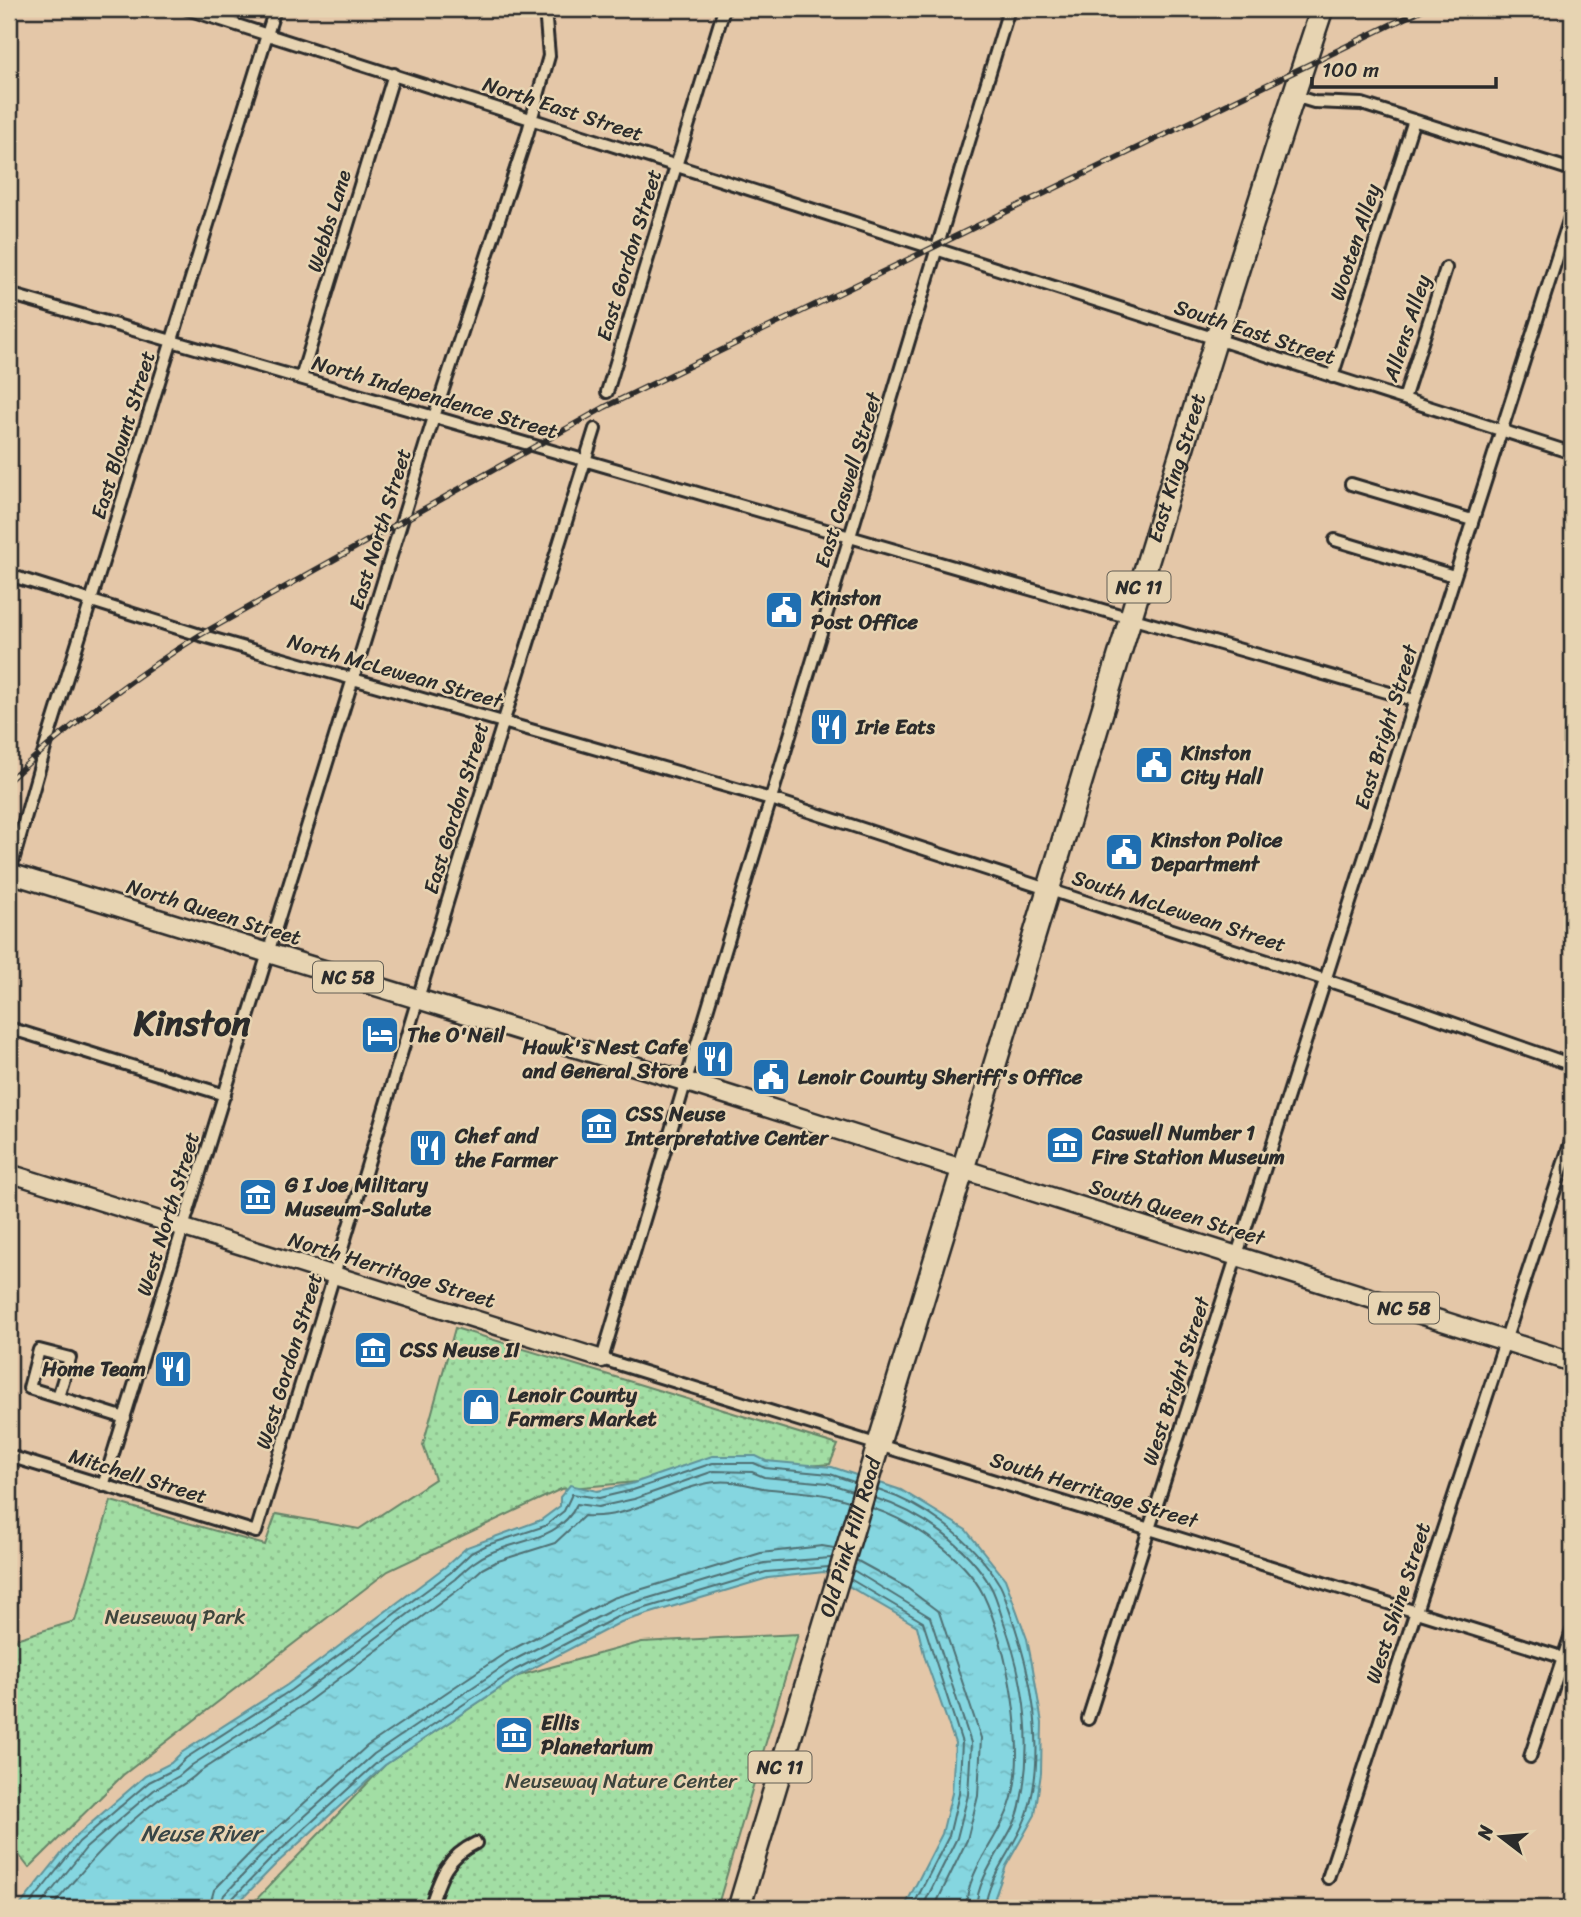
<svg xmlns="http://www.w3.org/2000/svg" width="1581" height="1917" font-family="Sriracha,sans-serif">
  <style>
    .park { fill: url(#park-dots); stroke: #668468; stroke-width: 2 }
    .water { fill: url(#water-ripples); stroke: #619298; stroke-width: 2 }
    .lines { fill: none; stroke-linecap: round; stroke-linejoin: round }
    .shore { stroke: #4f6f73; stroke-width: 2 }
    .street-casing { stroke: #2b2b2b; stroke-width: 16 }
    .secondary-casing { stroke: #2b2b2b; stroke-width: 21 }
    .primary-casing { stroke: #2b2b2b; stroke-width: 23 }
    .highway-casing { stroke: #2b2b2b; stroke-width: 26 }
    .street { stroke: #e7d4b2; stroke-width: 10 }
    .secondary { stroke: #e7d4b2; stroke-width: 16 }
    .primary { stroke: #e7d4b2; stroke-width: 18 }
    .highway { stroke: #e7d4b2; stroke-width: 21 }
    .rail-casing { stroke: #2b2b2b; stroke-width: 6 }
    .rail { stroke: #e7d4b2; stroke-width: 3.5; stroke-dasharray: 10; stroke-linecap: butt }
    .labels { text-anchor: middle; stroke-width: 5; stroke-linejoin: round; paint-order: stroke }
    .shield { fill: #e7d4b2; stroke: #635e54; stroke-width: 2 }
    .shield-label { font-size: 19px; font-weight: bold; fill: #2b2b2b }
    .street-label { font-size: 21px; fill: #2b2b2b; stroke: #e7d4b2 }
    .poi-label { font-size: 21px; font-weight: bold; fill: #2b2b2b; stroke: #e7d4b2; text-anchor: start }
    .park-label { font-size: 21px; fill: #3d463d; stroke: #e7d4b2 }
    .water-label { font-size: 23px; font-style: italic; fill: #384546; stroke: #e7d4b2 }
    .town-label { font-size: 35px; font-weight: bold; fill: #2b2b2b; stroke: #e7d4b2 }
  </style>
  <defs>
    <pattern id="park-dots" width="8" height="8" patternUnits="userSpaceOnUse" patternTransform="scale(1.75)"><rect width="8" height="8" fill="#a2dea4"/><path d="M2 2h.1M6 6h.1" fill="none" stroke="#8cbf8d" stroke-width="1.8" stroke-linecap="round"/></pattern>
    <pattern id="water-ripples" width="26" height="14" patternUnits="userSpaceOnUse" patternTransform="scale(1.75)"><rect width="26" height="14" fill="#85d6e0"/><path d="M2 4q2-2 4 0t4 0M15 11q2-2 4 0t4 0" fill="none" stroke="#73b8c0"/></pattern>
  </defs>
  <rect width="100%" height="100%" fill="#e4c7a8"/>
  <filter id="ink" filterUnits="userSpaceOnUse"><feTurbulence type="fractalNoise" baseFrequency=".0143" numOctaves="2"/><feDisplacementMap in="SourceGraphic" scale="14" xChannelSelector="R" yChannelSelector="G"/><feConvolveMatrix kernelMatrix="1 2 1 2 8 2 1 2 1" color-interpolation-filters="sRGB"/></filter>
  <g filter="url(#ink)">
    <!-- park -->
    <path class="park" d="M455 1328 838 1445 830 1464 561 1489 388 1571 123 1775 29 1868 9 1842V1641L75 1621 111 1501 265 1545 276 1514 359 1529 435 1479 423 1445Z
      M798 1634 717 1908H248L385 1765 518 1676 642 1642Z"/>
    <!-- water -->
    <path class="water" d="M712 1456H756L766 1461 832 1467 901 1490 966 1530 1005 1579 1027 1639 1033 1669 1042 1723 1041 1773 1035 1815 1006 1866 991 1908H904L942 1834 952 1793 955 1743 925 1658 917 1626 824 1572 768 1578 621 1622 518 1676 385 1765 276 1864 233 1908H18L74 1838 145 1776 171 1763 181 1753 287 1685 445 1567 467 1547 541 1520 560 1506V1497L570 1485 597 1491 631 1484Z"/>
    <g class="lines">
      <!-- shore -->
      <path class="shore" d="M878 1490C925 1505 972 1539 998 1582 1004 1590 1006 1602 1010 1612 1031 1672 1047 1748 1028 1811 1018 1845 989 1872 985 1908
        M875 1498C920 1512 968 1546 991 1587 996 1596 999 1608 1002 1617 1024 1677 1034 1743 1020 1806 1013 1839 978 1870 976 1908
        M872 1508C911 1521 964 1556 983 1594 1007 1644 1029 1753 1009 1807 997 1841 967 1870 966 1908
        M856 1560 907 1588 939 1612 981 1738 978 1796 967 1840 934 1908
        M853 1570 930 1617 971 1743 968 1795 957 1838 922 1908
        M850 1579 923 1622 962 1743 959 1794 949 1836 912 1908
        M27 1908 79 1842 149 1782 175 1769 186 1758 291 1690 450 1573 471 1553 487 1545 545 1526 564 1511 572 1494 599 1498 633 1490 713 1463H754L765 1468 830 1474 854 1482
        M38 1908 86 1848 154 1790 179 1776 192 1765 296 1698 455 1579C466 1569 476 1559 490 1553 522 1539 561 1539 577 1504L598 1507 634 1499 714 1471 752 1472 764 1477 828 1483 852 1491
        M51 1908C84 1868 116 1831 158 1800 171 1790 186 1785 198 1773L302 1706 462 1587 482 1569 495 1562 555 1543 584 1516C631 1520 669 1488 715 1482 732 1480 747 1485 763 1488 792 1492 820 1491 849 1501
        M209 1908 214 1890 257 1846 367 1746 505 1653 613 1598 761 1553 822 1546 834 1548
        M219 1908 224 1895 264 1853 374 1754 510 1662 616 1608 764 1563 831 1558
        M228 1908 230 1901 271 1859 380 1760 515 1670 619 1616 766 1572 829 1567"/>
      <!-- street casing -->
      <g class="street-casing">
        <path id="street" d="M187 9 1572 453
          M1009 9 602 1359 1555 1655 1572 1665
          M1294 96 1314 102 1362 104 1572 170
          M9 294 1414 700
          M1332 377 1414 120
          M301 378 394 74
          M607 392 724 9
          M1404 399 1446 268
          M1351 484 1472 520
          M1335 540 1454 576
          M9 575 200 635 771 799 1381 998 1572 1065
          M9 875 45 748 275 9
          M9 1028 225 1095
          M58 1397 70 1358 39 1350 29 1388C61 1398 93 1408 125 1418
          M9 1456 256 1532 454 880 595 429
          M103 1486 434 417 527 135 549 56 545 9
          M1088 1719 1572 211
          M1530 1757 1572 1631
          M1328 1878 1572 1138
          M430 1908C440 1878 446 1857 476 1843"/>
      </g>
      <!-- secondary casing -->
      <g class="secondary-casing">
        <path id="secondary" d="M9 1173 602 1359"/>
      </g>
      <!-- primary casing -->
      <g class="primary-casing">
        <path id="primary" d="M9 873 687 1082 1572 1362"/>
      </g>
      <!-- highway casing -->
      <g class="highway-casing">
        <g id="highway">
          <path id="s1" d="M739 1908C833 1589 932 1271 1029 953 1125 638 1218 322 1322 9"/>
        </g>
      </g>
      <!-- street -->
      <use href="#street" class="street"/>
      <!-- secondary -->
      <use href="#secondary" class="secondary"/>
      <!-- primary -->
      <use href="#primary" class="primary"/>
      <!-- highway -->
      <use href="#highway" class="highway"/>
      <!-- rail casing -->
      <g class="rail-casing">
        <path id="rail" d="M9 780C69 726 131 678 200 635L605 407 1423 9"/>
      </g>
      <!-- rail -->
      <use href="#rail" class="rail"/>
    </g>
  </g>
  <!-- icons -->
  <defs>
    <g id="civic-square" transform="scale(2.0125)"><rect x="-9" y="-9" width="18" height="18" rx="4" fill="#1f6fb2" stroke="#e7d4b2"/><path d="M-.6-6.5H3V-4.5H.6V-3L4-1V1h2V6H-6V1h2V-1L-.6-3ZM-1.2 2.5V6h2.4V2.5Z" fill="#fff"/></g>
    <g id="restaurant-square" transform="scale(2.0125)"><rect x="-9" y="-9" width="18" height="18" rx="4" fill="#1f6fb2" stroke="#e7d4b2"/><path d="M-5-6h1v4h1v-4h1v4h1v-4h1v5L-1.5 .5V6h-2V.5L-5-1ZM5-6V6H3V1.5H1.5Q1.5-4 5-6Z" fill="#fff"/></g>
    <g id="hotel-square" transform="scale(2.0125)"><rect x="-9" y="-9" width="18" height="18" rx="4" fill="#1f6fb2" stroke="#e7d4b2"/><path d="M-6-4.5h1.5V1H6V5H4.5V3h-9V5H-6ZM-4 0a1.8 1.8 0 1 1 3.6 0ZM.5 0V-2.5h3Q6-2.5 6 0Z" fill="#fff"/></g>
    <g id="museum-square" transform="scale(2.0125)"><rect x="-9" y="-9" width="18" height="18" rx="4" fill="#1f6fb2" stroke="#e7d4b2"/><path d="M0-6L6-3V-2H-6V-3ZM-5-1h2V3h-2ZM-1-1h2V3h-2ZM3-1h2V3H3ZM-6 4H6V6H-6Z" fill="#fff"/></g>
    <g id="shop-square" transform="scale(2.0125)"><rect x="-9" y="-9" width="18" height="18" rx="4" fill="#1f6fb2" stroke="#e7d4b2"/><path d="M-5-2.5h2.3a2.7 3.5 0 0 1 5.4 0H5L5.5 6h-11ZM-1.5-2.5h3a1.5 2.3 0 0 0-3 0Z" fill="#fff"/></g>
  </defs>
  <g fill-rule="evenodd">
    <use href="#civic-square" x="784" y="610"/>
    <use href="#restaurant-square" x="829" y="727"/>
    <use href="#civic-square" x="1154" y="765"/>
    <use href="#civic-square" x="1124" y="852"/>
    <use href="#hotel-square" x="380" y="1035"/>
    <use href="#restaurant-square" x="715" y="1059"/>
    <use href="#civic-square" x="771" y="1077"/>
    <use href="#museum-square" x="599" y="1126"/>
    <use href="#museum-square" x="1065" y="1145"/>
    <use href="#restaurant-square" x="428" y="1148"/>
    <use href="#museum-square" x="258" y="1197"/>
    <use href="#museum-square" x="373" y="1350"/>
    <use href="#restaurant-square" x="173" y="1369"/>
    <use href="#shop-square" x="481" y="1407"/>
    <use href="#museum-square" x="514" y="1735"/>
  </g>
  <g class="labels">
    <!-- shield labels -->
    <g class="shield">
      <rect x="1107.5" y="571.5" width="63" height="31" rx="5"/>
      <rect x="313" y="961.5" width="70" height="31" rx="5"/>
      <rect x="1369" y="1292.5" width="70" height="31" rx="5"/>
      <rect x="748.5" y="1751.5" width="63" height="31" rx="5"/>
    </g>
    <g class="shield-label">
      <text x="1139" y="594">NC 11</text>
      <text x="348" y="984">NC 58</text>
      <text x="1404" y="1315">NC 58</text>
      <text x="780" y="1774">NC 11</text>
    </g>
    <!-- street labels -->
    <g class="street-label">
      <text transform="translate(563 109) rotate(18)" y="7">North East Street</text>
      <text transform="translate(329 221) rotate(-73)" y="7">Webbs Lane</text>
      <text transform="translate(1355 242) rotate(-72)" y="7">Wooten Alley</text>
      <text transform="translate(629 255) rotate(-73)" y="7">East Gordon Street</text>
      <text transform="translate(1407 328) rotate(-72)" y="7">Allens Alley</text>
      <text transform="translate(1255 332) rotate(18)" y="7">South East Street</text>
      <text transform="translate(435 397) rotate(16)" y="7">North Independence Street</text>
      <text transform="translate(123 435) rotate(-73)" y="7">East Blount Street</text>
      <text dy="7" stroke="none"><textPath href="#s1" startOffset="1505">East King Street</textPath></text>
      <text transform="translate(848 480) rotate(-73)" y="7">East Caswell Street</text>
      <text transform="translate(380 529) rotate(-73)" y="7">East North Street</text>
      <text transform="translate(395 671) rotate(16)" y="7">North McLewean Street</text>
      <text transform="translate(1386 727) rotate(-73)" y="7">East Bright Street</text>
      <text transform="translate(456 808) rotate(-73)" y="7">East Gordon Street</text>
      <text transform="translate(1179 911) rotate(18)" y="7">South McLewean Street</text>
      <text transform="translate(214 912) rotate(17)" y="7">North Queen Street</text>
      <text transform="translate(1177 1212) rotate(17)" y="7">South Queen Street</text>
      <text transform="translate(168 1214) rotate(-73)" y="7">West North Street</text>
      <text transform="translate(392 1270) rotate(17)" y="7">North Herritage Street</text>
      <text transform="translate(289 1361) rotate(-73)" y="7">West Gordon Street</text>
      <text transform="translate(1176 1381) rotate(-72)" y="7">West Bright Street</text>
      <text transform="translate(138 1476) rotate(17)" y="7">Mitchell Street</text>
      <text transform="translate(1094 1490) rotate(17)" y="7">South Herritage Street</text>
      <text dy="7" stroke="none"><textPath href="#s1" startOffset="387">Old Pink Hill Road</textPath></text>
      <text transform="translate(1398 1603) rotate(-72)" y="7">West Shine Street</text>
    </g>
    <!-- poi labels -->
    <g class="poi-label">
      <text x="811" y="605">Kinston<tspan x="811" dy="24">Post Office</tspan></text>
      <text x="856" y="734">Irie Eats</text>
      <text x="1181" y="760">Kinston<tspan x="1181" dy="24">City Hall</tspan></text>
      <text x="1151" y="847">Kinston Police<tspan x="1151" dy="24">Department</tspan></text>
      <text x="407" y="1042">The O'Neil</text>
      <text x="688" y="1054" text-anchor="end">Hawk's Nest Cafe<tspan x="688" dy="24">and General Store</tspan></text>
      <text x="798" y="1084">Lenoir County Sheriff's Office</text>
      <text x="626" y="1121">CSS Neuse<tspan x="626" dy="24">Interpretative Center</tspan></text>
      <text x="1092" y="1140">Caswell Number 1<tspan x="1092" dy="24">Fire Station Museum</tspan></text>
      <text x="455" y="1143">Chef and<tspan x="455" dy="24">the Farmer</tspan></text>
      <text x="285" y="1192">G I Joe Military<tspan x="285" dy="24">Museum-Salute</tspan></text>
      <text x="400" y="1357">CSS Neuse II</text>
      <text x="146" y="1376" text-anchor="end">Home Team</text>
      <text x="508" y="1402">Lenoir County<tspan x="508" dy="24">Farmers Market</tspan></text>
      <text x="541" y="1730">Ellis<tspan x="541" dy="24">Planetarium</tspan></text>
    </g>
    <!-- park labels -->
    <g class="park-label">
      <text x="175" y="1624">Neuseway Park</text>
      <text x="621" y="1788">Neuseway Nature Center</text>
    </g>
    <!-- water labels -->
    <g class="water-label">
      <text x="201" y="1841">Neuse River</text>
    </g>
    <!-- town labels -->
    <g class="town-label">
      <text x="192" y="1035">Kinston</text>
    </g>
  </g>
  <!-- margin -->
  <rect width="1581" height="1917" fill="none" stroke="#e7d4b2" stroke-width="35"/>
  <rect x="18" y="18" width="1546" height="1882" fill="none" stroke="#2b2b2b" stroke-width="2.5" filter="url(#ink)"/>
  <!-- north arrow -->
  <g transform="translate(1501 1837) rotate(286)" stroke="#e7d4b2" stroke-width="5" paint-order="stroke">
  <path d="M0-5L12 26L0 18L-12 26Z" fill="#2b2b2b"/>
  <text y="-10" font-size="19" font-weight="bold" text-anchor="middle" fill="#2b2b2b">N</text>
  </g>
  <!-- scale -->
  <path d="M1312 77v10h184v-10" fill="none" stroke="#2b2b2b" stroke-width="3.5"/>
  <text x="1322" y="77" font-size="21" fill="#2b2b2b" stroke="#e7d4b2" stroke-width="5" paint-order="stroke">100 m</text>
</svg>
